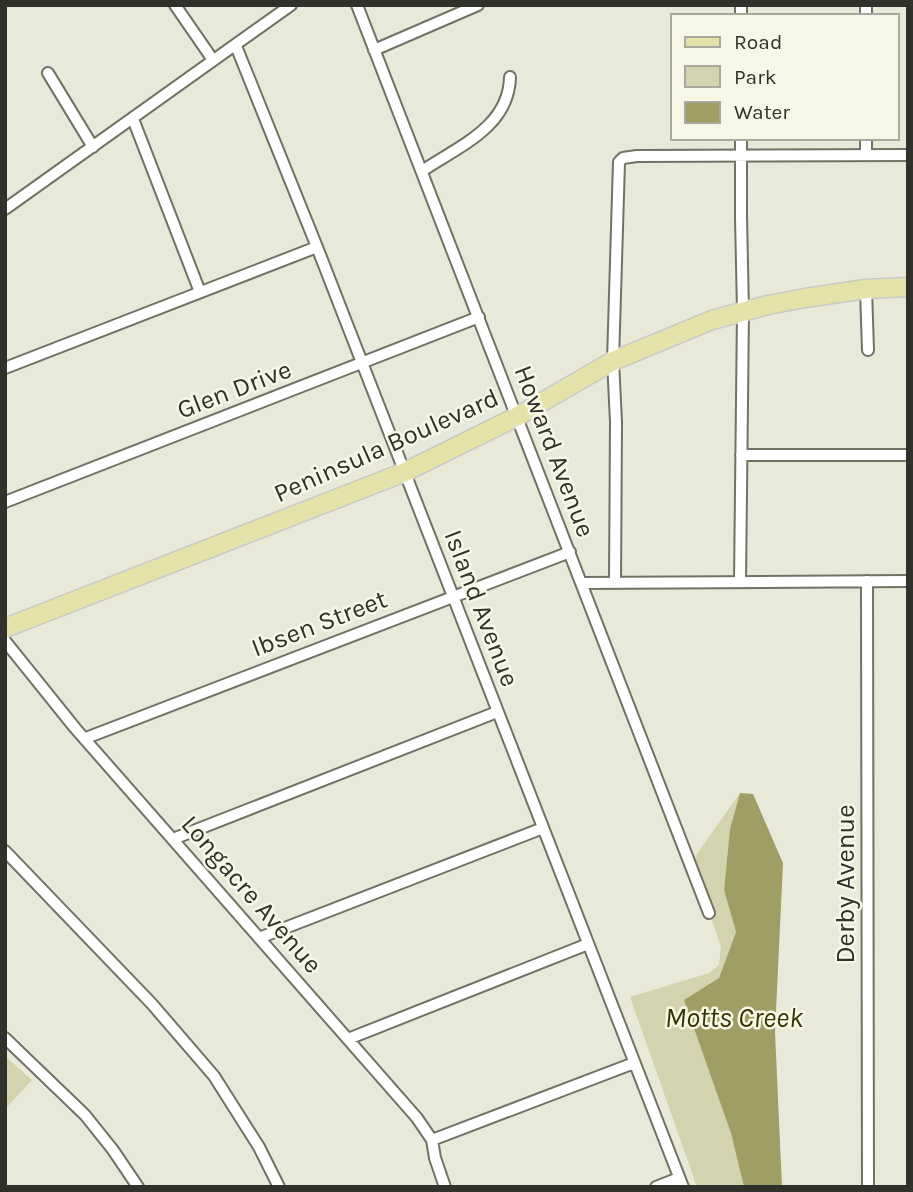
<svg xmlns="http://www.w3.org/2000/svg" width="913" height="1192" font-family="Karla,sans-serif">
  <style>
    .green { fill: #d4d3af }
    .water { fill: #a09e64 }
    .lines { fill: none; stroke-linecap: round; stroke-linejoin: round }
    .street-casing { stroke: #727264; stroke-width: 14 }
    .primary-casing { stroke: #c9c9c8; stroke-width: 21 }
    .street { stroke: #fff; stroke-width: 10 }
    .primary { stroke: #e4e2a8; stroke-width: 18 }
    .labels { text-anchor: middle; stroke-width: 5; stroke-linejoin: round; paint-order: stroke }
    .street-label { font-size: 26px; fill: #31312b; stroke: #f7f7e7 }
    .water-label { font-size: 28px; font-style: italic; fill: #373404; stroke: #f7f7e7 }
  </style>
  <rect width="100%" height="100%" fill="#e9e9da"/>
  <!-- green -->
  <path class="green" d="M740 793 730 829 724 890 736 932 719 978 731 1133 744 1187H697L630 997 709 973 719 965 721 947 692 861Z
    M5 1056 32 1080 6 1108H5Z"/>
  <!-- water -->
  <path class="water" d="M740 793 753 794 783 863 775 1032 782 1187H744L731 1133 684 1000 719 978 736 932 724 890 730 829Z"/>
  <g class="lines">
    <!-- street casing -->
    <g class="street-casing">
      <path id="street" d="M175 5 213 60
        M357 5 709 913
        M866 5V16
        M741 16V5
        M236 46 317 247 683 1187
        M374 50 478 5
        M48 73 93 147
        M133 119 200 292
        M866 138V155
        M422 171C459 146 509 127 510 77
        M5 209 291 5
        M866 289 868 350
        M5 368 317 247
        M741 455H908
        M5 502 479 317
        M867 581 868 1187
        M740 582 743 311 741 217V138
        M582 583 908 581
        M615 583 616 422 613 361 619 162 623 158 637 156 908 155
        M5 641 75 728 417 1118 432 1140 435 1158 445 1187
        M86 738 570 552
        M173 839 497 712
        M5 851 152 1004 214 1076 259 1147 279 1187
        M259 938 543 828
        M5 1038 85 1115 113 1150 138 1187
        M348 1039 588 944
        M432 1140 634 1063
        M656 1187 679 1178"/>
    </g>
    <!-- primary casing -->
    <g class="primary-casing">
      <path id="primary" d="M5 628 405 472 516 417 613 361 712 320 768 305 805 298 866 289 908 287"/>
    </g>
    <!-- street -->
    <use href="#street" class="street"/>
    <!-- primary -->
    <use href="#primary" class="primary"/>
  </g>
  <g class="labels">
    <!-- street labels -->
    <g class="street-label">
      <text transform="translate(234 389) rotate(-21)" y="9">Glen Drive</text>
      <text transform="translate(386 445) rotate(-24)" y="9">Peninsula Boulevard</text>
      <text transform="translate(555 451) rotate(69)" y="9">Howard Avenue</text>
      <text transform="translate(482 608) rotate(69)" y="9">Island Avenue</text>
      <text transform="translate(319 623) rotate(-21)" y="9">Ibsen Street</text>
      <text transform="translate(845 884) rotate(-90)" y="9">Derby Avenue</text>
      <text transform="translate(252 894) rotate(49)" y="9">Longacre Avenue</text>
    </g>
    <!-- water labels -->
    <g class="water-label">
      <text x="734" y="1027">Motts Creek</text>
    </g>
  </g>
  <!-- border -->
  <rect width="913" height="1192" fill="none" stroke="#31312b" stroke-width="14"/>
  <!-- legend -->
  <rect x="671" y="14" width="228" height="126" fill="#f7f7e7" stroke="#a8a89c" stroke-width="2"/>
  <rect x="685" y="37" width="35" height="10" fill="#e4e2a8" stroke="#a8a89c" stroke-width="2"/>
  <text x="734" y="49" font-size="21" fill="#31312b">Road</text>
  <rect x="685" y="66" width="35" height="21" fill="#d4d3af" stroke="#a8a89c" stroke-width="2"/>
  <text x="734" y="84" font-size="21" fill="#31312b">Park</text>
  <rect x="685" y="102" width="35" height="21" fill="#a09e64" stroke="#a8a89c" stroke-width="2"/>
  <text x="734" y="119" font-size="21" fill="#31312b">Water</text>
</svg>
